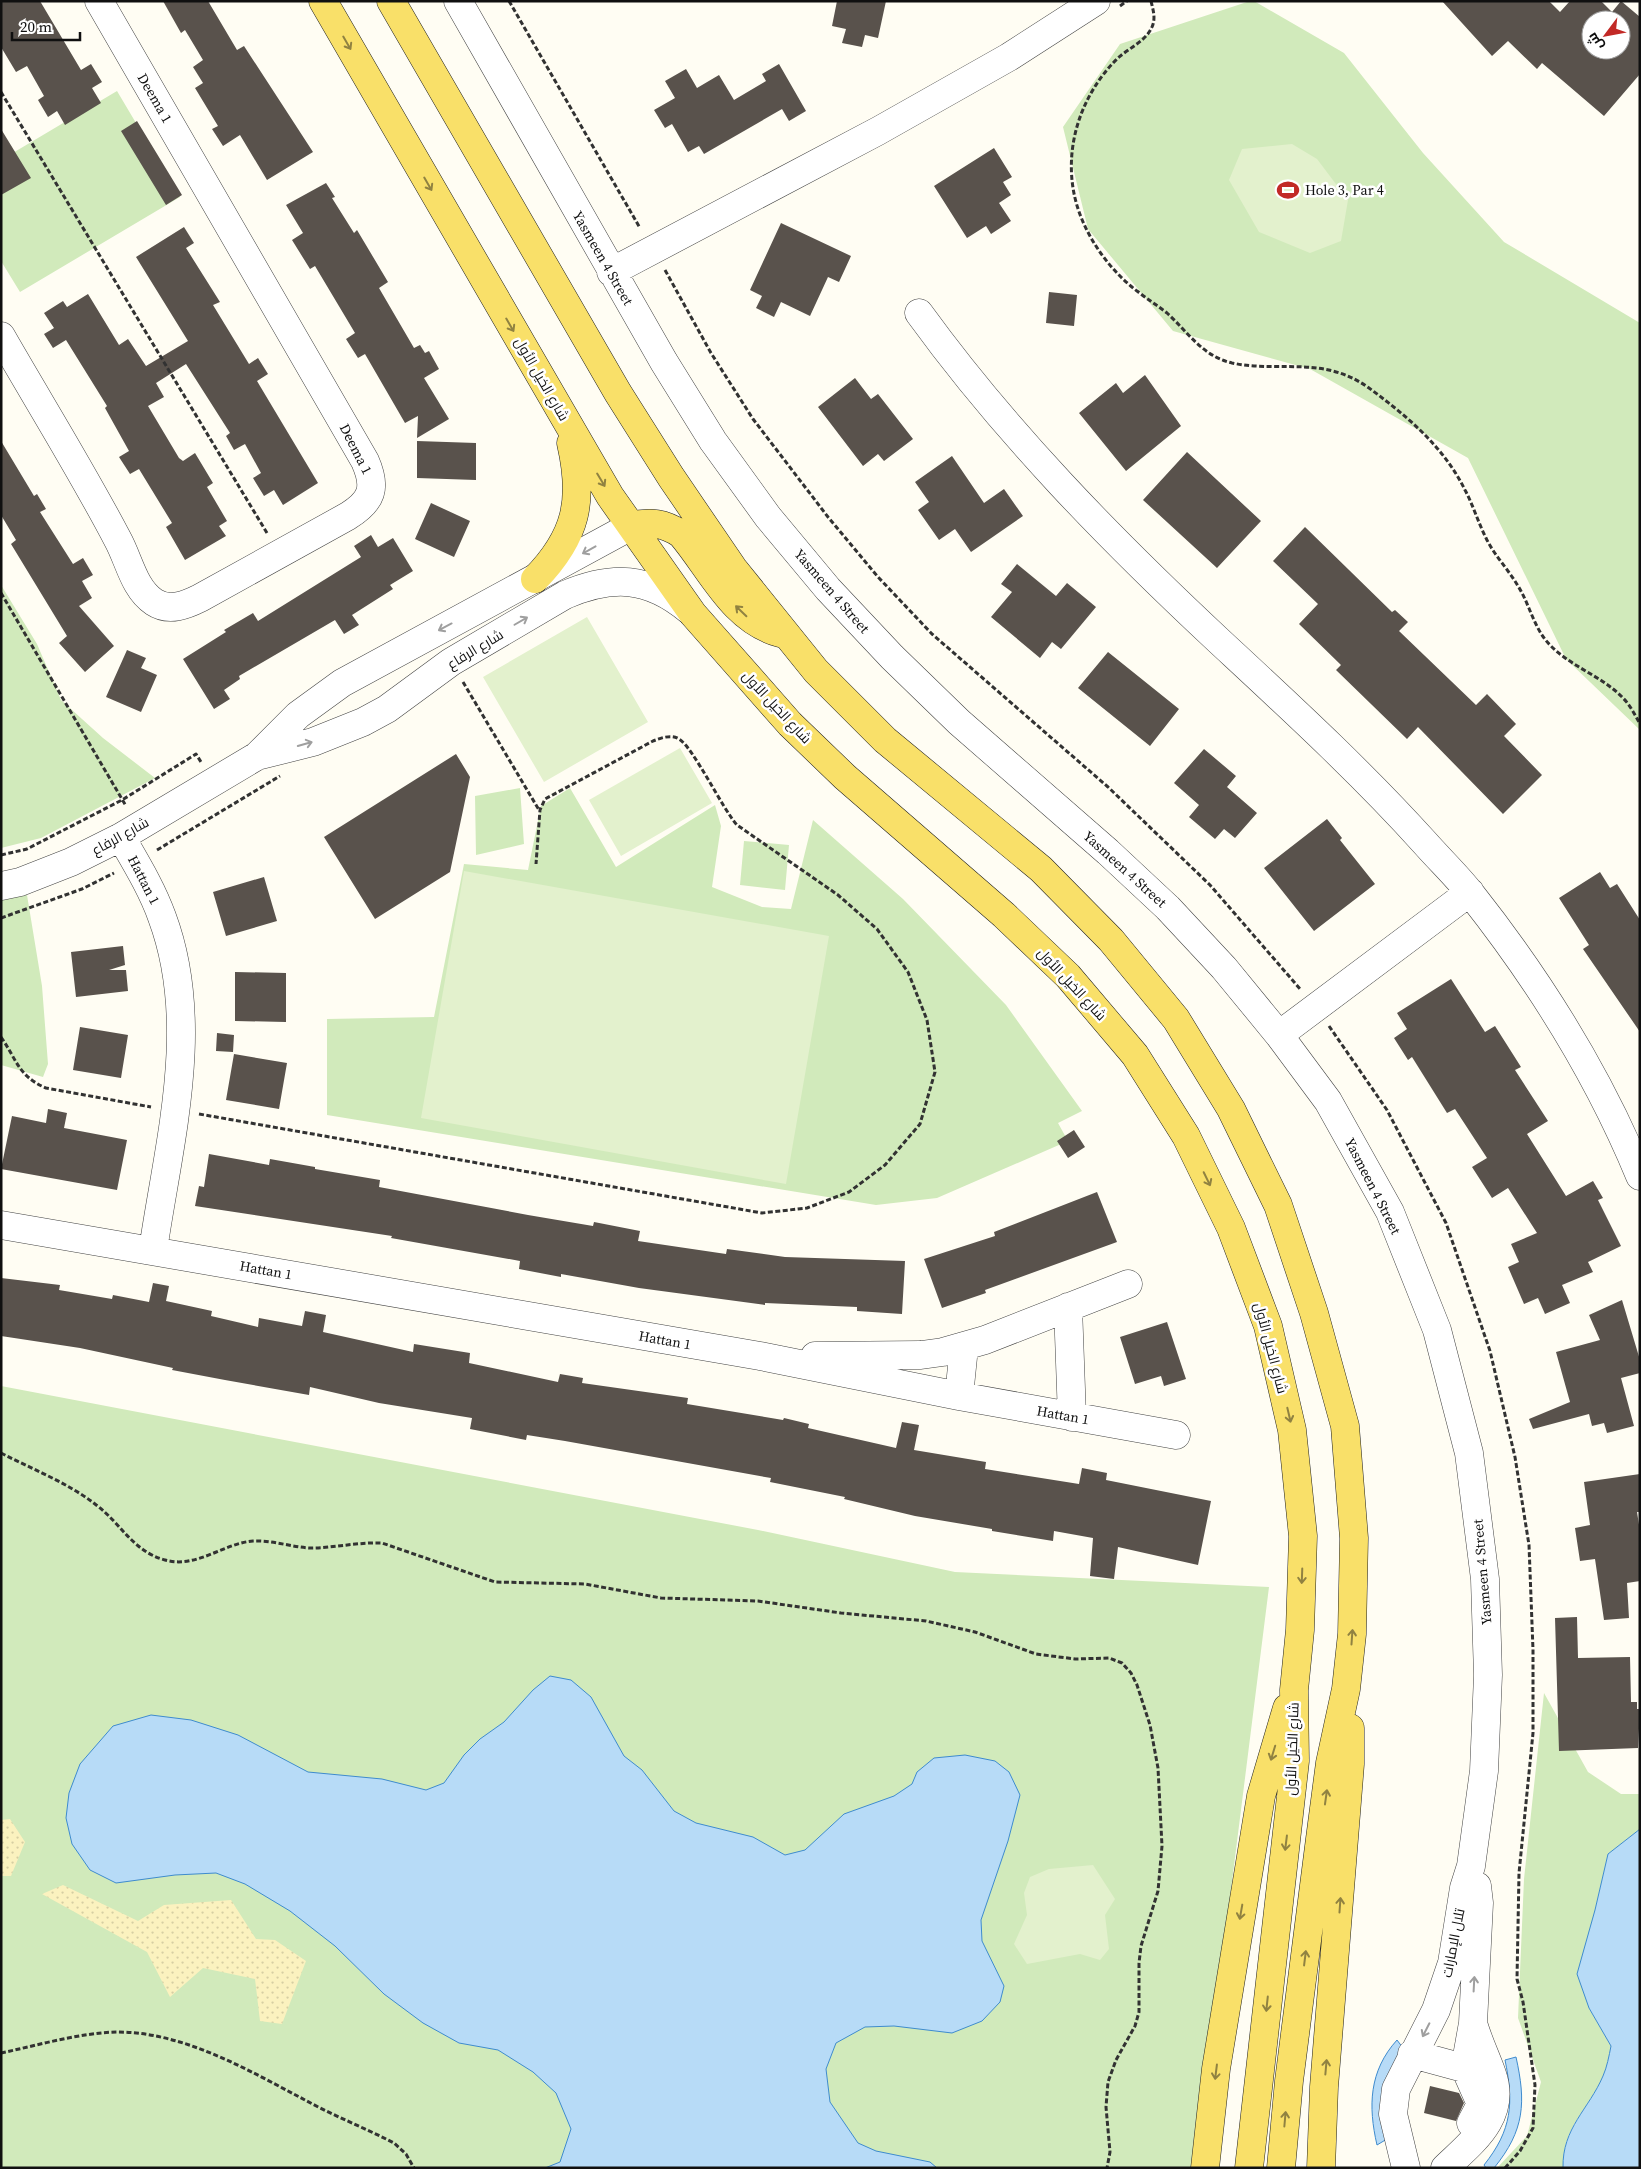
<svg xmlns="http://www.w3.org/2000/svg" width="1641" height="2169" font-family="'Source Serif 4',Cairo,serif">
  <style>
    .green { fill: #d1eabb }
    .sand { fill: url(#sand-dots) }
    .pitch { fill: #e3f1cd }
    .water { fill: #b7dbf7; stroke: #3e8bce }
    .building { fill: #59524c; fill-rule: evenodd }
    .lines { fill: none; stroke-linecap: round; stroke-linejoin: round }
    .minor-casing { stroke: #434343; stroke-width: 29 }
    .major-casing { stroke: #212121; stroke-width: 29 }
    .path { stroke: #323232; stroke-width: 3; stroke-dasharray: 5 2.5; stroke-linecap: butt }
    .minor { stroke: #fff; stroke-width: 28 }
    .major { stroke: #f9e069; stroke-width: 28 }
    .oneway { stroke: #908241 }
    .oneway2 { stroke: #9f9f9f }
    .labels { text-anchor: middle; stroke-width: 5; stroke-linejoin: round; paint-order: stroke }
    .street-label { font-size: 14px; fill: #101010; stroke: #fff }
    .poi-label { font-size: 14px; fill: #101010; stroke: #fff; text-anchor: start }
  </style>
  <defs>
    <pattern id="sand-dots" width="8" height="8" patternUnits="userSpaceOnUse" patternTransform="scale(1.25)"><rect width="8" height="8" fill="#fbf2bf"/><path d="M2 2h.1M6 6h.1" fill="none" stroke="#d6cea3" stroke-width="1.8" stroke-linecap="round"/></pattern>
  </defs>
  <rect width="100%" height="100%" fill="#fffdf3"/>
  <!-- green -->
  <path class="green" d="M1250 1H1254L1344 53 1423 153 1504 242 1640 323V730L1566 659 1468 458 1310 369 1173 331 1088 229 1063 127 1120 44Z
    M117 91 180 197 20 292 1 261V160Z
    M1 585 37 644 61 700 103 738 155 778 41 838 1 848Z
    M520 788 524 844 476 855 475 796Z
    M570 788 616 867 715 805 721 826 712 887 762 907 791 909 813 820 903 899 1006 1005 1082 1111 1058 1123 1068 1141 937 1198 876 1205 327 1115V1019L434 1017 464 864 528 870 541 806Z
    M744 841 789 845 785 890 740 885Z
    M27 895 42 986 48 1064 43 1077 1 1065V899Z
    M1 1386 758 1530 955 1572 1269 1587 1196 2168H1Z
    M1544 1693 1588 1772 1621 1794H1640V1829L1608 1854 1595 1910 1589 2008 1611 2046C1609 2056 1607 2067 1603 2076 1589 2109 1562 2127 1563 2168H1497L1527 2136 1541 2082 1518 2018 1524 1879Z"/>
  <!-- sand -->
  <path class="sand" d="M10 1819 25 1842 11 1876H1V1820Z
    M63 1885 138 1921 164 1905 231 1900 256 1939 275 1940 306 1961 282 2024 260 2021 255 1979 203 1968 170 1997 147 1952 42 1894Z"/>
  <!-- pitch -->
  <path class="pitch" d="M1292 144 1317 159 1348 200 1341 241 1310 253 1259 232 1229 180 1242 149Z
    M587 617 648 722 544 782 483 677Z
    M680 748 712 803 621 856 589 800Z
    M464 871 829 936 786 1184 421 1118Z
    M1093 1865 1115 1899 1105 1915 1109 1949 1100 1960 1080 1954 1027 1964 1014 1944 1027 1915 1024 1893 1030 1877 1049 1869Z"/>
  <!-- water -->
  <path class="water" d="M550 1676 571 1680 591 1697 624 1756 642 1770 674 1811 696 1823 753 1837 785 1855 805 1850 844 1814 894 1796 912 1784 917 1772 934 1758 965 1755 995 1761 1009 1772 1020 1795 1008 1841 981 1920 982 1941 1004 1986 1000 2002 982 2021 952 2033 894 2026 865 2027 836 2043 826 2069 830 2102 858 2143 876 2151 930 2162 937 2168H545L560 2162 571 2129 556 2093 533 2072 498 2050 459 2043 423 2023 384 1994 335 1946 290 1911 245 1884 216 1873 175 1875 116 1883 90 1870 72 1844 66 1818 69 1793 80 1764 113 1726 151 1715 191 1720 238 1735 308 1772 382 1779 426 1790 444 1783 464 1755 480 1739 504 1722 533 1690Z
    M1640 1829V2168H1563C1562 2128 1589 2109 1603 2076 1607 2067 1609 2056 1611 2046L1589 2008 1577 1974 1595 1910 1608 1854Z
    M1397 2040 1403 2048 1387 2139 1377 2145C1368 2106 1369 2071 1397 2040Z
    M1516 2057C1526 2102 1525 2130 1494 2168H1486L1484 2165C1512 2130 1514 2103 1505 2060Z"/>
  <!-- building -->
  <path class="building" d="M1 1H40L81 70 91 64 102 82 92 88 101 103 65 125 57 111 48 117 38 100 44 96 27 66 16 72 1 47Z
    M163 1H208L237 50 244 46 313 152 267 180 240 135 223 146 212 129 218 126 195 88 203 83 193 67 203 60 185 30 181 33Z
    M837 1H886L878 38 865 35 862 47 842 43 846 29 832 26Z
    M1442 1H1549L1560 12 1570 1H1601L1612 12 1621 1 1640 17V74L1604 116 1542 63 1537 69 1508 41 1492 56ZM1591 20H1621V50H1591Z
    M779 64 806 111 789 121 782 109 704 154 699 146 688 152 672 124 665 128 654 110 675 98 665 81 686 69 697 88 719 75 734 100 766 81 762 74Z
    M137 121 182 195 166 205 121 131Z
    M1 129 31 178 1 195Z
    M994 148 1012 177 1003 182 1011 195 999 203 1011 221 991 234 986 226 967 238 934 186Z
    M326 183 335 197 332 198 354 233 357 230 388 282 379 288 414 348 420 345 425 353 429 351 439 369 424 378 449 419 417 438 418 416 405 423 365 354 358 358 346 339 355 333 315 266 310 269 292 240 303 233 286 205Z
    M781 223 851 256 839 282 828 277 810 316 781 302 774 317 756 308 762 296 750 290Z
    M184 227 194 243 186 248 220 302 213 305 249 364 258 358 268 374 257 381 318 483 283 505 274 490 264 496 253 478 261 473 245 444 234 450 226 436 230 433 186 364 156 383 164 397 148 406 179 458 183 461 195 453 213 483 207 487 227 521 219 526 226 536 185 560 166 527 172 523 139 469 130 474 119 457 129 451 105 408 107 406 66 340 53 348 44 334 54 328 44 313 63 301 67 307 88 294 119 345 128 339 146 366 188 341 136 257Z
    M1049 292 1077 295 1074 326 1046 323Z
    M1145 375 1181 426 1126 471 1079 413 1116 383 1123 393Z
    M855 378 871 399 878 394 913 439 884 461 878 454 863 466 818 407Z
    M1 441 34 496 37 494 46 509 40 512 73 564 83 558 93 575 82 581 92 598 79 606 114 646 85 672 59 643 67 636 11 544 16 540 1 515Z
    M417 441 476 443V480L417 478Z
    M1187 452 1261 521 1217 568 1143 500Z
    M952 456 984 503 1004 489 1023 516 971 552 955 529 939 540 918 510 929 502 915 482Z
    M431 503 470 521 454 557 415 539Z
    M1305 527 1392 612 1395 610 1408 622 1399 631 1476 705 1487 694 1516 724 1504 736 1542 775 1503 814 1418 727 1407 739 1336 670 1341 665 1299 624 1318 604 1273 561Z
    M371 535 378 547 393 538 413 571 390 585 393 589 352 615 359 625 344 634 335 620 239 676 240 679 224 690 230 699 214 709 183 659 226 632 224 630 253 613 258 621 361 557 354 546Z
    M1017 564 1056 596 1067 583 1096 607 1061 649 1052 642 1040 658 991 617 1012 592 1001 584Z
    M127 650 146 658 141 668 157 675 141 712 106 697Z
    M1108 652 1179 709 1150 746 1078 688Z
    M1204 749 1236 776 1227 787 1257 813 1235 838 1224 829 1215 839 1189 817 1199 805 1174 783Z
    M456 754 470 777 450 872 375 919 324 837Z
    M1327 819 1342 838 1340 840 1375 884 1314 931 1264 868Z
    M1600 872 1610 888 1617 884 1640 920V1032L1583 949 1589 945 1559 898Z
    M264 877 277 921 226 936 213 892Z
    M123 946 125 965 109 970H126L128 991 76 997 71 952Z
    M235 972 286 973V1022L235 1021Z
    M1451 979 1485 1032 1495 1026 1521 1067 1515 1070 1548 1121 1527 1134 1566 1196 1593 1181 1603 1198 1598 1200 1621 1246 1588 1262 1593 1272 1562 1285 1570 1303 1545 1314 1538 1298 1524 1304 1508 1267 1519 1262 1511 1244 1537 1233 1508 1188 1492 1198 1472 1167 1487 1158 1455 1109 1447 1113 1412 1057 1408 1060 1394 1038 1407 1029 1397 1013Z
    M80 1027 128 1035 121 1078 73 1070Z
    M217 1033 234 1035 233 1052 216 1051Z
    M234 1054 287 1063 279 1109 226 1100Z
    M48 1109 67 1113 64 1128 127 1140 117 1190 1 1169 12 1116 46 1123Z
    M1074 1130 1085 1147 1068 1158 1057 1141Z
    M209 1154 269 1165 270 1159 315 1167V1169L380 1180 379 1187 528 1215 593 1226 594 1222 640 1231 638 1241 726 1254 727 1249 785 1257 905 1261 902 1314 857 1311V1307L765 1303V1305L639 1288 561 1274V1277L519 1269 520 1261 391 1238 392 1236 195 1206 199 1186 204 1187Z
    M1097 1192 1117 1242 985 1290 986 1293 942 1308 924 1259 995 1236 994 1232Z
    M1 1278 60 1285 59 1290 112 1299 113 1295 149 1302 153 1283 169 1286 166 1301 212 1311 211 1316 258 1327 259 1318 302 1326 305 1311 326 1315 323 1332 413 1352 414 1344 470 1353 469 1363 558 1382 560 1374 583 1378 582 1383 688 1398 687 1404 783 1420 784 1418 809 1424 808 1428 896 1448 902 1422 919 1425 914 1450 986 1462 985 1469 1079 1484 1082 1468 1107 1473 1106 1480 1211 1501 1198 1565 1118 1547 1114 1579 1090 1576 1093 1538 1054 1531 1053 1541 992 1531V1529L915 1516 844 1499 845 1497 770 1482 771 1478 565 1441 527 1435 526 1440 470 1429 472 1418 379 1403 310 1387 309 1395 225 1380 172 1370 173 1368 80 1348 1 1336Z
    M1622 1300 1640 1360V1373L1621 1378 1634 1426 1607 1433 1604 1423 1592 1426 1589 1414 1533 1429 1529 1419 1570 1402 1556 1352 1600 1340 1589 1315Z
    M1167 1322 1186 1379 1164 1386 1161 1376 1135 1384 1120 1337Z
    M1640 1474V1512H1637L1640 1531V1581L1627 1583 1629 1618 1604 1620 1595 1559 1580 1561 1575 1528 1590 1525 1584 1482Z
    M1577 1617 1578 1658 1630 1657 1631 1702H1637V1709H1640L1638 1748 1559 1751 1555 1618Z
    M1430 2086 1459 2093 1464 2103 1456 2121 1424 2113Z"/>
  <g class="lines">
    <!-- minor casing -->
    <g class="minor-casing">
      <path id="minor" d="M458 1 664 362 713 441 768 517 828 589 892 657 959 722 1108 852 1168 908 1224 968 1279 1035 1328 1101 1390 1212 1437 1330 1469 1453 1485 1579 1488 1675 1484 1771 1471 1866 1464 1888 1452 1963 1436 2010 1396 2089 1393 2114 1406 2168
        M611 272 878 131 1009 57 1096 1
        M919 313C1006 433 1111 540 1218 640 1289 706 1360 771 1425 843 1440 860 1457 876 1471 894 1539 980 1598 1074 1640 1176
        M1 336C40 404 82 471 118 540 129 560 134 589 154 602 169 612 186 605 200 598L348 516C372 501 377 488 365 461L99 1
        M257 756 313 742 363 722 387 709 451 662 565 595C612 575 648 576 689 610
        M121 837C136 863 152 889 162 917 202 1024 169 1141 153 1250
        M1 886 20 882 71 862 121 837 257 756 298 715 342 683 631 526
        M1279 1035 1470 892
        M1 1225 760 1356 959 1396 1176 1435
        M1068 1307 1072 1417
        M815 1356 921 1355 943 1352 985 1340 1128 1284
        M959 1396 964 1347
        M1412 2054 1482 2073
        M1471 2123 1481 2104 1465 2068 1473 2023
        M1445 2168C1472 2142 1507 2117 1492 2074 1486 2057 1478 2041 1473 2023L1479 1903 1477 1886"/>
    </g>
    <!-- major casing -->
    <g class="major-casing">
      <path id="major" d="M323 1 610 496 693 614 790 724 845 777 1004 915 1068 976 1135 1055 1186 1136 1231 1228 1268 1326 1292 1430 1303 1536 1300 1630 1294 1690 1295 1761 1249 2168
        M391 1 618 393 671 477 733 568 816 671 885 740 1041 869 1111 940 1176 1019 1231 1109 1278 1205 1314 1313 1345 1426 1354 1538 1352 1634 1346 1689 1330 1763 1320 1839 1289 2081 1281 2168
        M631 526C650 521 664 523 681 534 711 569 732 620 780 633
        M535 579C577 536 584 500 571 443
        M1205 2168 1216 2069 1261 1796 1287 1708
        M1321 2168 1324 2087 1350 1764V1728"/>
    </g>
    <!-- path -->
    <path class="path" d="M509 1 640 228
      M1151 1C1153 10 1156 18 1152 27 1146 41 1129 48 1118 58 1076 99 1059 162 1081 217 1092 245 1113 273 1137 291 1147 299 1157 305 1167 313 1188 332 1202 356 1232 363 1281 373 1323 355 1369 388 1407 416 1444 447 1465 490 1473 505 1478 522 1486 538 1494 555 1508 569 1518 586 1530 605 1534 629 1550 645 1571 667 1602 676 1623 698 1630 705 1635 715 1640 724
      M1120 6 1127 1
      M1 92 267 533
      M665 270 711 353 753 419 828 517 878 577 932 634 1108 787 1210 885 1301 990
      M1 593 126 806
      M463 682 539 810
      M157 850 280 776
      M1 855 27 849 122 800 196 754 201 762
      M1 918 82 889 114 873
      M1329 1026 1387 1110 1446 1223 1490 1351 1515 1457 1529 1545 1533 1650V1733L1519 1873 1517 1979 1523 2002 1535 2085 1533 2128 1520 2151 1505 2168
      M1 1037C17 1060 18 1076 46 1088L151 1107
      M199 1114 762 1213 807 1208 849 1192 885 1165 920 1124 935 1072 927 1020 908 972 877 929 838 895 737 825C722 808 693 747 679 739 671 734 661 738 653 741L545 799 540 810 536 864
      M1 1453C32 1469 68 1483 95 1504 122 1524 132 1551 165 1560 196 1569 224 1543 253 1541 272 1540 291 1547 310 1548 334 1548 358 1542 382 1543L495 1582 585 1584 661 1598 758 1601 841 1613 926 1621 975 1632 1036 1654 1075 1659 1109 1658 1122 1663 1131 1673 1137 1685 1150 1725 1158 1768 1162 1846 1158 1891 1141 1946 1139 1963V2012L1135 2026 1116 2060 1108 2082 1106 2107 1110 2152 1107 2168
      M1 2053C39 2045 79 2033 117 2032 184 2032 248 2070 305 2100 334 2116 365 2128 394 2143L406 2154 414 2168"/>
    <!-- minor -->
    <use href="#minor" class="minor"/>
    <!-- major -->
    <use href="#major" class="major"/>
  </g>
  <!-- one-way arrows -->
  <defs><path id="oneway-shaft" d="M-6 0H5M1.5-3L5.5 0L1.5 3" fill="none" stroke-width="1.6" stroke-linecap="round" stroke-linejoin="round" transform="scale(1.25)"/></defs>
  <g class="oneway">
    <use href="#oneway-shaft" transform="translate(347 43) rotate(60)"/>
    <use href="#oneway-shaft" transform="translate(428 184) rotate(60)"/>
    <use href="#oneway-shaft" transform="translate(510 325) rotate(60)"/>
    <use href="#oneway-shaft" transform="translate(601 480) rotate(59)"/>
    <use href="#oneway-shaft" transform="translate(741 611) rotate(-136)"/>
    <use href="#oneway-shaft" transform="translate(1207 1179) rotate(64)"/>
    <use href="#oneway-shaft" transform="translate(1289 1415) rotate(77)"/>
    <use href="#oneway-shaft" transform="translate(1302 1576) rotate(92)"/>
    <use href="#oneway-shaft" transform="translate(1352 1637) rotate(-86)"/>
    <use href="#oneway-shaft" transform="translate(1273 1753) rotate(107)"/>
    <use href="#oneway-shaft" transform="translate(1326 1797) rotate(-82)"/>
    <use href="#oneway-shaft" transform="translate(1286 1843) rotate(97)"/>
    <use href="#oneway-shaft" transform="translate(1340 1905) rotate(-86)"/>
    <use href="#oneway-shaft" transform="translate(1241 1912) rotate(100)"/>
    <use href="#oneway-shaft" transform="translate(1305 1958) rotate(-83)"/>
    <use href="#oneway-shaft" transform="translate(1267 2004) rotate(96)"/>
    <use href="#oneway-shaft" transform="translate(1326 2067) rotate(-85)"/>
    <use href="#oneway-shaft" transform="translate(1216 2072) rotate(97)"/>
    <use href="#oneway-shaft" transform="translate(1285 2119) rotate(-85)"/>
  </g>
  <g class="oneway2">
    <use href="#oneway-shaft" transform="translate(589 550) rotate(151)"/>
    <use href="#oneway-shaft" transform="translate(521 621) rotate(-30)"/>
    <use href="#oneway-shaft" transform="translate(445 627) rotate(152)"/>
    <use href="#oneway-shaft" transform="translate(305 744) rotate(-16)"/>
    <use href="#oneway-shaft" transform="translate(1474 1984) rotate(-87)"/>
    <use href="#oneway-shaft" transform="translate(1426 2030) rotate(117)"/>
  </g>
  <!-- icons -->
  <defs>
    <g id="stadium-bare" transform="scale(1.725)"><path d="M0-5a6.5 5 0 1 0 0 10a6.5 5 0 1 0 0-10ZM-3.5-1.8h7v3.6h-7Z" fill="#c22926" stroke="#fff" stroke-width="2.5" paint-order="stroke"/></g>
  </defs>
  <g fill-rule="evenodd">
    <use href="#stadium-bare" x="1288" y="190"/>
  </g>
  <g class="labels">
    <!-- street labels -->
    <g class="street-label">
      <text transform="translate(155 98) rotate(60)" y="5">Deema 1</text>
      <text transform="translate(603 258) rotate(60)" y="5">Yasmeen 4 Street</text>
      <text transform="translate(542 379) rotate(60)" y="5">شارع الخيل الأول</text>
      <text transform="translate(356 449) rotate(63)" y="5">Deema 1</text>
      <text transform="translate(832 591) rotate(49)" y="5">Yasmeen 4 Street</text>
      <text transform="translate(475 649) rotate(-31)" y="5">شارع الرفاع</text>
      <text transform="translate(777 707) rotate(47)" y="5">شارع الخيل الأول</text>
      <text transform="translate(120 836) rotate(-29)" y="5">شارع الرفاع</text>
      <text transform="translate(1125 869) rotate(42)" y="5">Yasmeen 4 Street</text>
      <text transform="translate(144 880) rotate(63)" y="5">Hattan 1</text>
      <text transform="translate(1072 984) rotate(47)" y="5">شارع الخيل الأول</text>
      <text transform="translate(1373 1186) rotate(63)" y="5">Yasmeen 4 Street</text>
      <text transform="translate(266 1270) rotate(10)" y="5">Hattan 1</text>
      <text transform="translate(665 1340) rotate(10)" y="5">Hattan 1</text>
      <text transform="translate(1271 1348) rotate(75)" y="5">شارع الخيل الأول</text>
      <text transform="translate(1063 1415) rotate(10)" y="5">Hattan 1</text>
      <text transform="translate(1482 1572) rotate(-95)" y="5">Yasmeen 4 Street</text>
      <text transform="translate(1292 1749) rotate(-88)" y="5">شارع الخيل الأول</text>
      <text transform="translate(1453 1943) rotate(-79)" y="5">تلال الإمارات</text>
    </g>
    <!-- poi labels -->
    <g class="poi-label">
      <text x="1305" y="195">Hole 3, Par 4</text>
    </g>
  </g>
  <!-- border -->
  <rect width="1641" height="2169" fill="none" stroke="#101010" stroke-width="5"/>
  <!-- north arrow -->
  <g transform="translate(1606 35) rotate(238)"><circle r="24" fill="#ffffff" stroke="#9f9f9f"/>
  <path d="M0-4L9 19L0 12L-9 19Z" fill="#c22926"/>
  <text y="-8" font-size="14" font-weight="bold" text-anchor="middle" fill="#101010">ش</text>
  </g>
  <!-- scale -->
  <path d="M12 32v8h68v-8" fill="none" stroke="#101010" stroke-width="2.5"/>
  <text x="20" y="32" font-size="15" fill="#101010" stroke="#ffffff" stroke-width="4" paint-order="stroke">20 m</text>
</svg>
